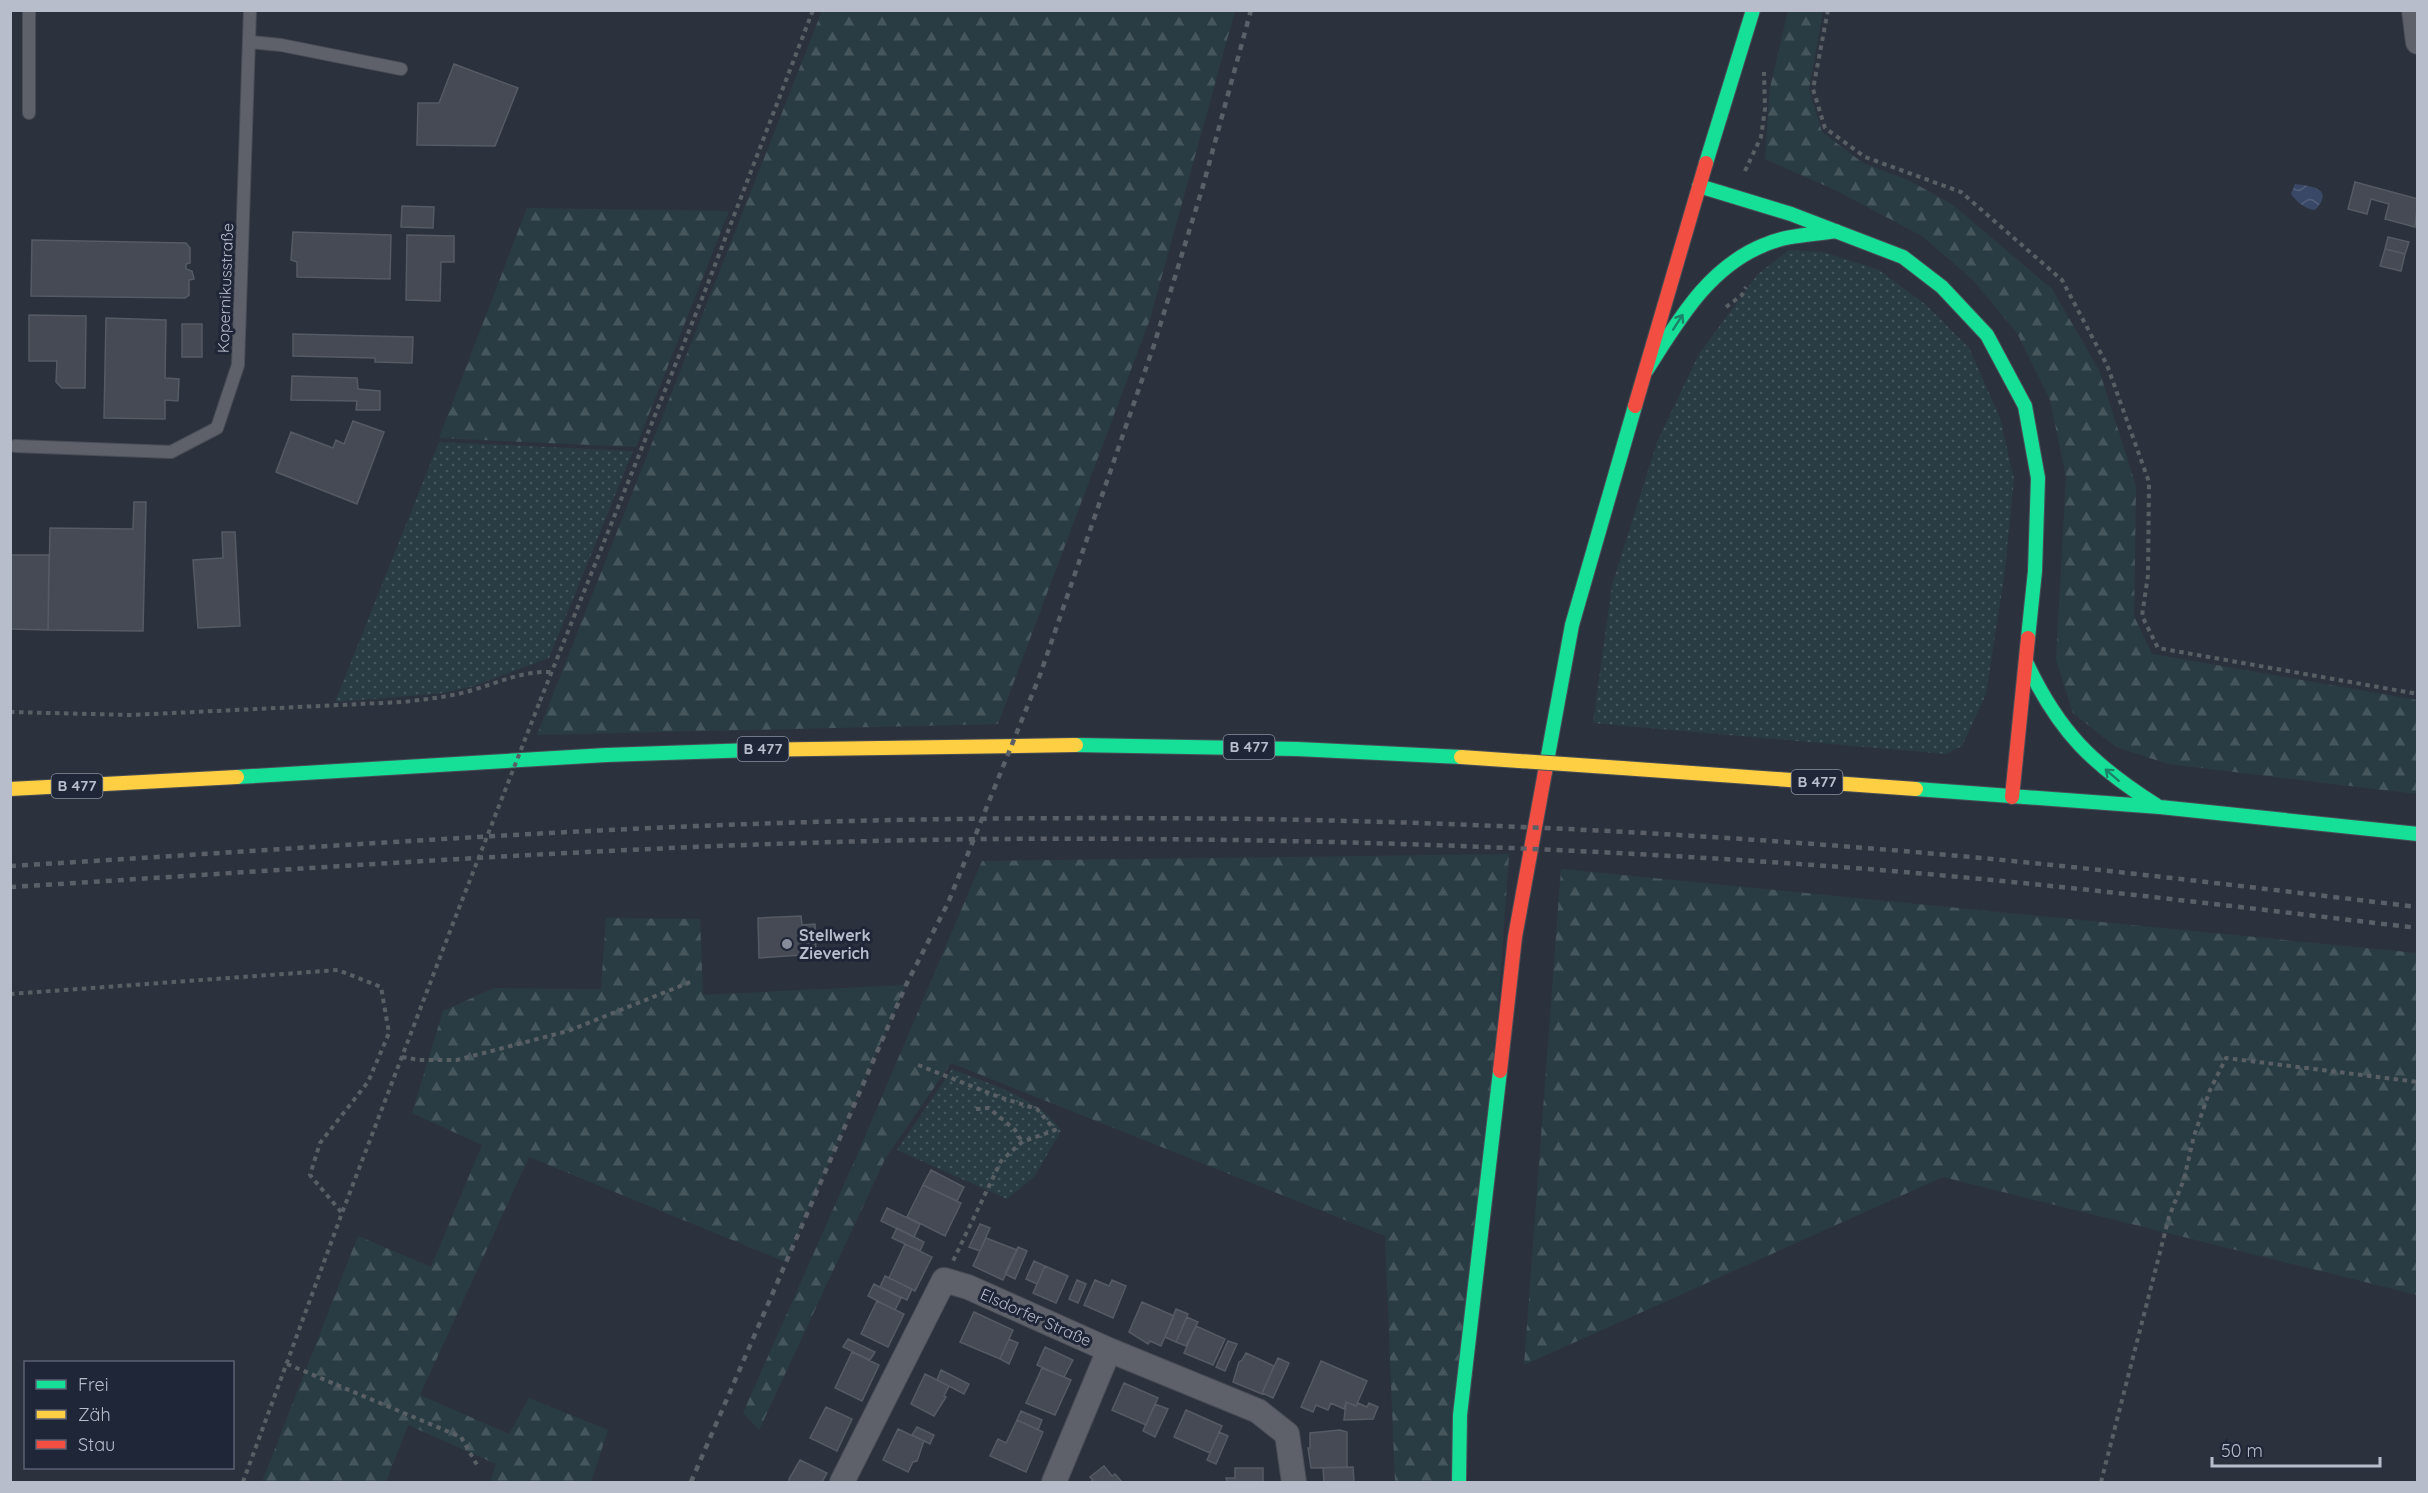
<svg xmlns="http://www.w3.org/2000/svg" width="2428" height="1493" font-family="Quicksand,sans-serif">
  <style>
    .grass { fill: url(#grass-dots) }
    .forest { fill: url(#forest-firs) }
    .water { fill: url(#water-waves) }
    .building { fill: #454a54; stroke: #555a64; stroke-width: 1.5 }
    .lines { fill: none; stroke-linecap: round; stroke-linejoin: round }
    .lane-casing { stroke: #494d56; stroke-width: 14 }
    .street-casing { stroke: #494d56; stroke-width: 26 }
    .fast-casing { stroke: #494d56; stroke-width: 16 }
    .slow-casing { stroke: #494d56; stroke-width: 16 }
    .jam-casing { stroke: #494d56; stroke-width: 16 }
    .path { stroke: #5a5f66; stroke-width: 4; stroke-dasharray: 4.5 4.5; stroke-linecap: butt }
    .lane { stroke: #5e616a; stroke-width: 12 }
    .street { stroke: #5e616a; stroke-width: 24 }
    .fast { stroke: #16e098; stroke-width: 14 }
    .slow { stroke: #ffcf43; stroke-width: 14 }
    .jam { stroke: #f24e42; stroke-width: 14 }
    .rail { stroke: #5b5f68; stroke-width: 4.5; stroke-dasharray: 6 6; stroke-linecap: butt }
    .slow-bridge-casing { stroke: #4a4f59; stroke-width: 16; stroke-linecap: butt }
    .path-bridge { stroke: #5a5f66; stroke-width: 4; stroke-dasharray: 4.5 4.5; stroke-linecap: butt }
    .slow-bridge { stroke: #ffcf43; stroke-width: 14 }
    .oneway { stroke: #1a8368 }
    .poi-dot { fill: #878c9a; stroke: #1f2638; stroke-width: 2 }
    .labels { text-anchor: middle; stroke-width: 6; stroke-linejoin: round; paint-order: stroke }
    .shield { fill: #1f2638; stroke: #8a90a0; stroke-width: 1.5 }
    .shield-label { font-size: 15px; font-weight: bold; fill: #b8bdcc }
    .street-label { font-size: 16px; fill: #b8bdcc; stroke: #1f2638 }
    .poi-label { font-size: 16px; font-weight: bold; fill: #b8bdcc; stroke: #1f2638; text-anchor: start }
  </style>
  <defs>
    <pattern id="grass-dots" width="8" height="8" patternUnits="userSpaceOnUse" patternTransform="scale(1.5)"><rect width="8" height="8" fill="#293c43"/><path d="M2 2h.1M6 6h.1" fill="none" stroke="#46565d" stroke-width="1.8" stroke-linecap="round"/></pattern>
    <pattern id="forest-firs" width="22" height="20" patternUnits="userSpaceOnUse" patternTransform="scale(1.5)"><rect width="22" height="20" fill="#293c43"/><path d="M5 1l3.5 6h-7zM16 11l3.5 6h-7z" fill="#46565d"/></pattern>
    <pattern id="water-waves" width="16" height="10" patternUnits="userSpaceOnUse" patternTransform="scale(1.5)"><rect width="16" height="10" fill="#3a4868"/><path d="M0 5q4-4 8 0t8 0" fill="none" stroke="#54607c"/></pattern>
  </defs>
  <rect width="100%" height="100%" fill="#2c323d"/>
  <!-- grass -->
  <path class="grass" d="M1789 250 1823 252 1879 270 1926 305 1969 348 2000 418 2014 479 2004 577 1986 694 1962 746 1946 754 1593 723 1612 585 1657 442 1699 354 1758 274Z
    M439 442 633 451 549 658 474 686 444 693 335 702Z
    M952 1069C988 1084 1039 1097 1061 1131L1034 1177 1007 1199 897 1150Z"/>
  <!-- forest -->
  <path class="forest" d="M822 11H1235L1150 319 998 724 537 735Z
    M1788 11H1823L1809 89 1822 132 1863 163 1910 181 1953 205 2052 289 2099 370 2136 486 2134 616 2152 654 2417 700V794L2168 764 2116 747 2073 713 2056 660 2066 477 2050 400 2017 333 1972 279 1922 236 1835 190 1765 159 1770 88Z
    M527 208 729 211 636 447 439 438Z
    M1509 854 1465 1482H1395L1385 1236 951 1063 885 1159 759 1430 743 1413 858 1153 982 861Z
    M1561 869 2417 953V1295L1943 1177 1524 1365Z
    M606 918 700 919 703 995 906 985 786 1262 529 1157 420 1395 509 1434 529 1398 608 1430 591 1482H490L496 1464 408 1425 386 1482H262L358 1236 431 1267 482 1145 412 1113 443 1011 494 988 601 989Z"/>
  <!-- water -->
  <path class="water" d="M2295 184C2312 186 2335 189 2315 210 2306 210 2296 201 2291 194Z"/>
  <!-- building -->
  <path class="building" d="M454 64 518 88 495 146 417 145 418 103H439Z
    M2355 182 2418 199 2415 227 2385 219 2389 204 2371 199 2367 214 2348 209Z
    M402 206 434 207 433 228 401 227Z
    M293 232 391 235 390 279 297 277V262L291 260Z
    M407 235 454 236V262H441L440 301 406 300Z
    M2388 237 2409 242 2405 254 2385 249Z
    M32 240 186 243 190 248V263L186 264V269L192 271 194 279 189 280V295L185 298 31 296Z
    M2385 249 2405 254 2401 271 2380 266Z
    M29 315 86 316 85 388H62L56 382 57 361H29Z
    M106 318 166 320 165 378 179 379 178 401 165 400V419L104 418Z
    M182 324H202V357H182Z
    M293 334 413 337 412 363 375 362V358L293 356Z
    M292 376 357 378 358 389 380 391V410H356L357 401 291 400Z
    M353 421 384 432 357 504 276 472 291 432 333 448 336 440 344 444Z
    M134 502H146L143 631 48 630 50 528 133 529Z
    M222 532H235L240 626 198 628 193 560 223 558Z
    M10 555H49L48 630 10 629Z
    M801 916 802 925 815 924 816 954 759 958 758 918Z
    M931 1170 964 1187 957 1201 923 1185Z
    M923 1185 961 1203 945 1236 907 1217Z
    M887 1208 920 1224 914 1237 881 1221Z
    M980 1224 990 1228 980 1251 969 1247Z
    M897 1228 924 1242 920 1251 892 1238Z
    M986 1238 1017 1250 1003 1280 973 1266Z
    M905 1244 932 1257 915 1291 889 1278Z
    M1018 1247 1027 1251 1015 1279 1005 1274Z
    M1034 1261 1045 1266 1037 1284 1026 1279Z
    M1045 1266 1068 1276 1056 1303 1033 1293Z
    M885 1276 912 1289 907 1300 880 1287Z
    M1077 1280 1086 1284 1078 1303 1069 1299Z
    M1095 1280 1109 1286 1112 1280 1126 1286 1113 1318 1084 1305Z
    M874 1284 901 1298 895 1310 868 1296Z
    M877 1301 904 1314 888 1347 861 1334Z
    M1142 1302 1174 1316 1161 1346 1150 1341 1148 1344 1129 1332Z
    M1176 1309 1188 1314 1176 1342 1165 1337Z
    M974 1312 1013 1330 1000 1359 960 1342Z
    M1187 1317 1198 1322 1186 1346 1176 1342Z
    M1196 1326 1225 1339 1213 1365 1184 1353Z
    M848 1339 875 1352 870 1360 843 1347Z
    M1009 1339 1018 1343 1009 1364 1000 1359Z
    M1228 1341 1237 1344 1225 1371 1216 1367Z
    M1045 1347 1073 1360 1064 1377 1037 1365Z
    M852 1352 879 1365 862 1401 835 1388Z
    M1246 1353 1274 1366 1262 1394 1233 1382 1239 1362 1242 1360Z
    M1278 1358 1289 1363 1273 1398 1262 1393Z
    M1321 1361 1367 1381 1356 1406 1346 1402 1344 1409 1331 1403 1328 1410 1316 1405 1313 1412 1301 1407Z
    M1042 1368 1071 1380 1055 1415 1026 1403Z
    M941 1370 969 1384 964 1394 937 1380Z
    M925 1374 949 1386 944 1396 946 1397 934 1416 911 1404Z
    M1124 1383 1158 1398 1146 1425 1112 1410Z
    M1346 1402 1356 1406 1358 1403 1367 1407 1369 1403 1378 1407 1373 1419 1344 1420Z
    M1155 1404 1168 1409 1155 1437 1143 1431Z
    M826 1407 852 1419 837 1451 810 1438Z
    M1186 1410 1222 1426 1210 1453 1174 1437Z
    M1021 1411 1042 1420 1038 1430 1017 1420Z
    M1017 1420 1043 1432 1026 1472 990 1456 998 1439 1006 1443Z
    M917 1427 934 1435 930 1444 912 1435Z
    M898 1429 924 1441 917 1461 913 1462 908 1472 883 1460Z
    M1340 1430 1347 1432V1467L1311 1468 1308 1448H1310V1433Z
    M1219 1432 1228 1436 1216 1464 1207 1460Z
    M800 1460 827 1473 822 1482H789V1479Z
    M1104 1466 1112 1476 1115 1474 1122 1482H1090L1093 1480 1090 1477Z
    M1353 1467 1354 1482H1324L1323 1468Z
    M1235 1468H1263V1482H1227L1226 1478H1235Z"/>
  <g class="lines">
    <!-- lane casing -->
    <g class="lane-casing">
      <path id="lane" d="M29 10V113
        M250 42 281 45 401 69
        M15 446 171 452 217 428 238 365 250 10"/>
    </g>
    <!-- street casing -->
    <g class="street-casing">
      <path id="street" d="M2414 10 2418 42
        M842 1482 944 1280 968 1287 1109 1350 1258 1411 1287 1434 1294 1482
        M1054 1482 1109 1350"/>
    </g>
    <!-- fast casing -->
    <g class="fast-casing">
      <path id="fast" d="M1706 163 1753 10
        M1699 186 1791 214 1903 257 1942 287 1987 335 2025 406 2038 478 2035 571 2028 638
        M1646 371C1677 323 1707 268 1764 245 1786 235 1812 235 1836 231
        M2027 664C2059 732 2093 765 2156 805
        M1076 745 1297 749 1461 757
        M1545 772 1572 625 1635 406
        M237 777 606 755 753 750
        M1916 789 2160 807 2418 834
        M1459 1482 1460 1415 1500 1071"/>
    </g>
    <!-- slow casing -->
    <g class="slow-casing">
      <path id="slow" d="M753 750 1076 745
        M1622 768 1916 789
        M10 789 237 777"/>
    </g>
    <!-- jam casing -->
    <g class="jam-casing">
      <path id="jam" d="M1635 406 1706 163
        M2012 797 2028 638
        M1500 1071 1515 937 1545 772"/>
    </g>
    <!-- path -->
    <path class="path" d="M1828 10 1813 89 1825 128 1865 157 1961 192 2062 280 2107 365 2149 482 2148 575 2142 616 2158 648 2418 694
      M1745 171 1761 137 1765 109 1764 72
      M1726 307 1742 295 1746 287
      M540 701 705 291 813 10
      M10 712 131 715 403 702C427 699 450 697 473 690 500 682 522 671 551 672
      M10 994 338 970 381 987 389 1033 368 1082 320 1143 310 1175 342 1213
      M402 1057 419 1060H457L568 1031 693 981
      M918 1065 999 1097 1037 1109 1055 1130 1022 1142 1001 1161 953 1261
      M976 1109 989 1108 1015 1130 1022 1142
      M287 1364 461 1437 477 1465
      M243 1482 342 1213 452 926
      M2101 1482 2169 1217 2184 1179 2194 1136 2210 1090 2226 1058 2418 1082"/>
    <!-- lane -->
    <use href="#lane" class="lane"/>
    <!-- street -->
    <use href="#street" class="street"/>
    <!-- fast -->
    <use href="#fast" class="fast"/>
    <!-- slow -->
    <use href="#slow" class="slow"/>
    <!-- jam -->
    <use href="#jam" class="jam"/>
    <!-- rail -->
    <path class="rail" d="M10 866C248 852 486 834 724 825 902 818 1080 817 1258 819 1492 823 1727 835 1960 856 2113 870 2265 889 2418 907
      M10 887C337 867 664 842 991 839 1269 837 1550 846 1827 866 2024 880 2221 905 2418 928
      M691 1482 906 985 948 903 1040 675 1154 345 1203 186 1251 10"/>
    <!-- slow-bridge casing -->
    <g class="slow-bridge-casing">
      <path id="slow-bridge" d="M1461 757 1622 768"/>
    </g>
    <!-- path-bridge -->
    <path class="path-bridge" d="M452 926 540 701"/>
    <!-- slow-bridge -->
    <use href="#slow-bridge" class="slow-bridge"/>
  </g>
  <!-- one-way arrows -->
  <defs><path id="oneway-shaft" d="M-6 0H5M1.5-3L5.5 0L1.5 3" fill="none" stroke-width="1.6" stroke-linecap="round" stroke-linejoin="round" transform="scale(1.5)"/></defs>
  <g class="oneway">
    <use href="#oneway-shaft" transform="translate(1678 322) rotate(-57)"/>
    <use href="#oneway-shaft" transform="translate(2112 775) rotate(-139)"/>
  </g>
  <!-- markers -->
  <circle class="poi-dot" cx="787" cy="944" r="6"/>
  <g class="labels">
    <!-- shield labels -->
    <g class="shield">
      <rect x="1223.5" y="735" width="51" height="24" rx="4.5"/>
      <rect x="737.5" y="737" width="51" height="24" rx="4.5"/>
      <rect x="1791.5" y="770" width="51" height="24" rx="4.5"/>
      <rect x="51.5" y="774" width="51" height="24" rx="4.5"/>
    </g>
    <g class="shield-label">
      <text x="1249" y="752">B 477</text>
      <text x="763" y="754">B 477</text>
      <text x="1817" y="787">B 477</text>
      <text x="77" y="791">B 477</text>
    </g>
    <!-- street labels -->
    <g class="street-label">
      <text transform="translate(225 288) rotate(-88)" y="6">Kopernikusstraße</text>
      <text transform="translate(1036 1317) rotate(24)" y="6">Elsdorfer Straße</text>
    </g>
    <!-- poi labels -->
    <g class="poi-label">
      <text x="799" y="941">Stellwerk<tspan x="799" dy="18">Zieverich</tspan></text>
    </g>
  </g>
  <!-- border -->
  <rect width="2428" height="1493" fill="none" stroke="#b8bdcc" stroke-width="24"/>
  <!-- legend -->
  <rect x="24" y="1361" width="210" height="108" fill="#1f2638" stroke="#5c6273" stroke-width="1.5"/>
  <rect x="36" y="1380" width="30" height="9" fill="#16e098" stroke="#5c6273" stroke-width="1.5"/>
  <text x="78" y="1391" font-size="18" fill="#b8bdcc">Frei</text>
  <rect x="36" y="1410" width="30" height="9" fill="#ffcf43" stroke="#5c6273" stroke-width="1.5"/>
  <text x="78" y="1421" font-size="18" fill="#b8bdcc">Zäh</text>
  <rect x="36" y="1440" width="30" height="9" fill="#f24e42" stroke="#5c6273" stroke-width="1.5"/>
  <text x="78" y="1451" font-size="18" fill="#b8bdcc">Stau</text>
  <!-- scale -->
  <path d="M2212 1457v9h168v-9" fill="none" stroke="#b8bdcc" stroke-width="3"/>
  <text x="2221" y="1457" font-size="18" fill="#b8bdcc" stroke="#1f2638" stroke-width="4.5" paint-order="stroke">50 m</text>
</svg>
